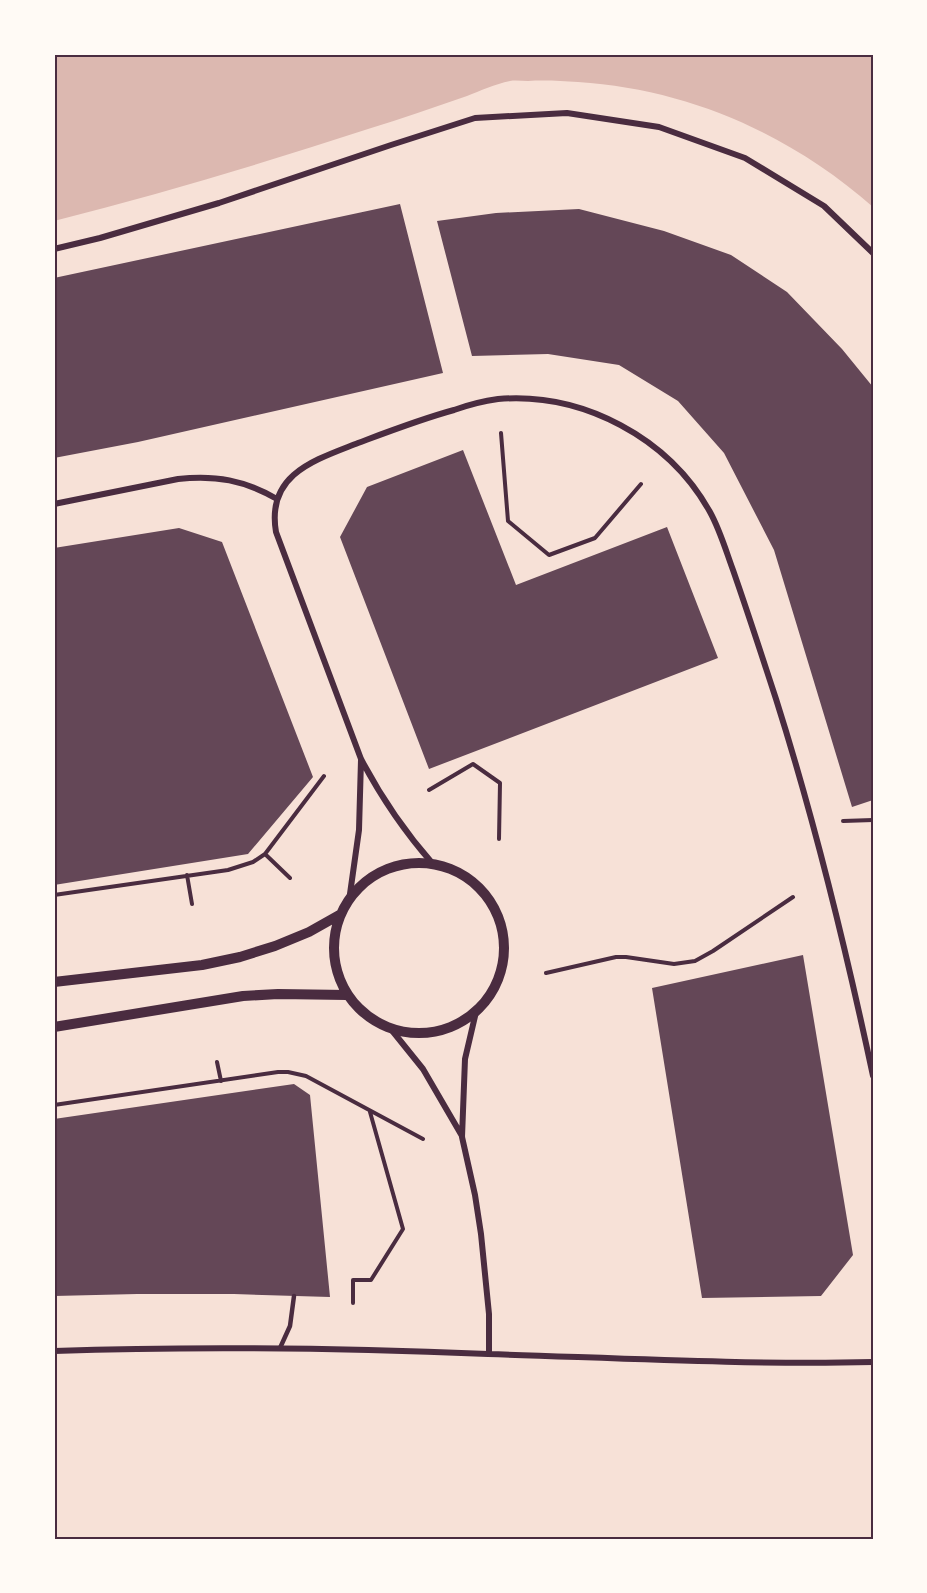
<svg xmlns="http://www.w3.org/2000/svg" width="927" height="1593" font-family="'Times New Roman',serif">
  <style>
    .water { fill: #dcb8b0 }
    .building { fill: #644757 }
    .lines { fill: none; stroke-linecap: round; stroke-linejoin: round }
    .path { stroke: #4a2c40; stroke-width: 4 }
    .service { stroke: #4a2c40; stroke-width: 4.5 }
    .minor { stroke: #4a2c40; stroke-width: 6 }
    .tertiary { stroke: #4a2c40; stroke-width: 10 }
    .neatline { fill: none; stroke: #4a2c40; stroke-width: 2 }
  </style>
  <rect width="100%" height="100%" fill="#f7e1d7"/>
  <!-- water -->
  <path class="water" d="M54 54H873V207C790 134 688 89 578 82 561 81 545 80 528 81 522 81 515 80 510 81 495 84 480 91 467 96 434 107 401 119 368 129 264 163 160 194 54 221Z"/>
  <!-- building -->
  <path class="building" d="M400 204 443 373 138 442 54 458V278Z
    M579 209 664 231 731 255 787 292 842 349 873 387V800L852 807 774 550 724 453 678 401 619 365 548 354 472 356 437 221 496 213Z
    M463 450 516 585 667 527 718 658 429 769 340 537 367 487Z
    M179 528 222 542 313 777 248 854 54 885V548Z
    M803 955 853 1255 821 1296 702 1298 652 988Z
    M294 1084 310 1095 330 1297 234 1294H137L54 1296V1119Z"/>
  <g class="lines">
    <!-- path -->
    <path class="path" d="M501 433 508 521 549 555 595 538 641 484
      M429 790 473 764 500 783 499 839
      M843 821 873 820
      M265 854 290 878
      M187 875 192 904
      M54 895 228 870 253 862 265 854 324 776
      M546 973 616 957H626L674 964 695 961 713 951 793 897
      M217 1062 221 1081
      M54 1105 278 1072H288L306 1076 423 1139
      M353 1303V1280H371L403 1229 370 1112"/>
    <!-- service -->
    <path class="service" d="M280 1348 290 1326 294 1296"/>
    <!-- minor -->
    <path class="minor" d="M54 249 100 238 219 203 391 145 475 118 567 113 659 127 745 158 824 206 873 253
      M54 504 178 479C216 475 244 480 277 499
      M433 864C403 830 382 799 361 759L276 532C266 474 315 460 358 443 390 431 421 419 454 410 468 405 483 401 498 399 583 392 669 438 710 512 720 530 726 551 733 570 748 613 762 656 776 699 815 822 846 949 873 1076
      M349 901 359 830 361 760
      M476 1012 465 1059 462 1137 475 1195 481 1234 489 1314V1354
      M390 1028 423 1069 462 1136
      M54 1351C199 1346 344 1348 488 1354 617 1358 745 1365 873 1362"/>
    <!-- tertiary -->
    <path class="tertiary" d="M334 948a85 85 0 1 1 170 0a85 85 0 1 1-170 0Z
      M54 982 202 965 240 957 275 946 309 932 341 914
      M54 1027 243 996 278 994 347 995"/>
  </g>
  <!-- border -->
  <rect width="927" height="1593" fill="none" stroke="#fffaf5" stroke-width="111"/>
  <rect x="56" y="56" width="816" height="1482" class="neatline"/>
</svg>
